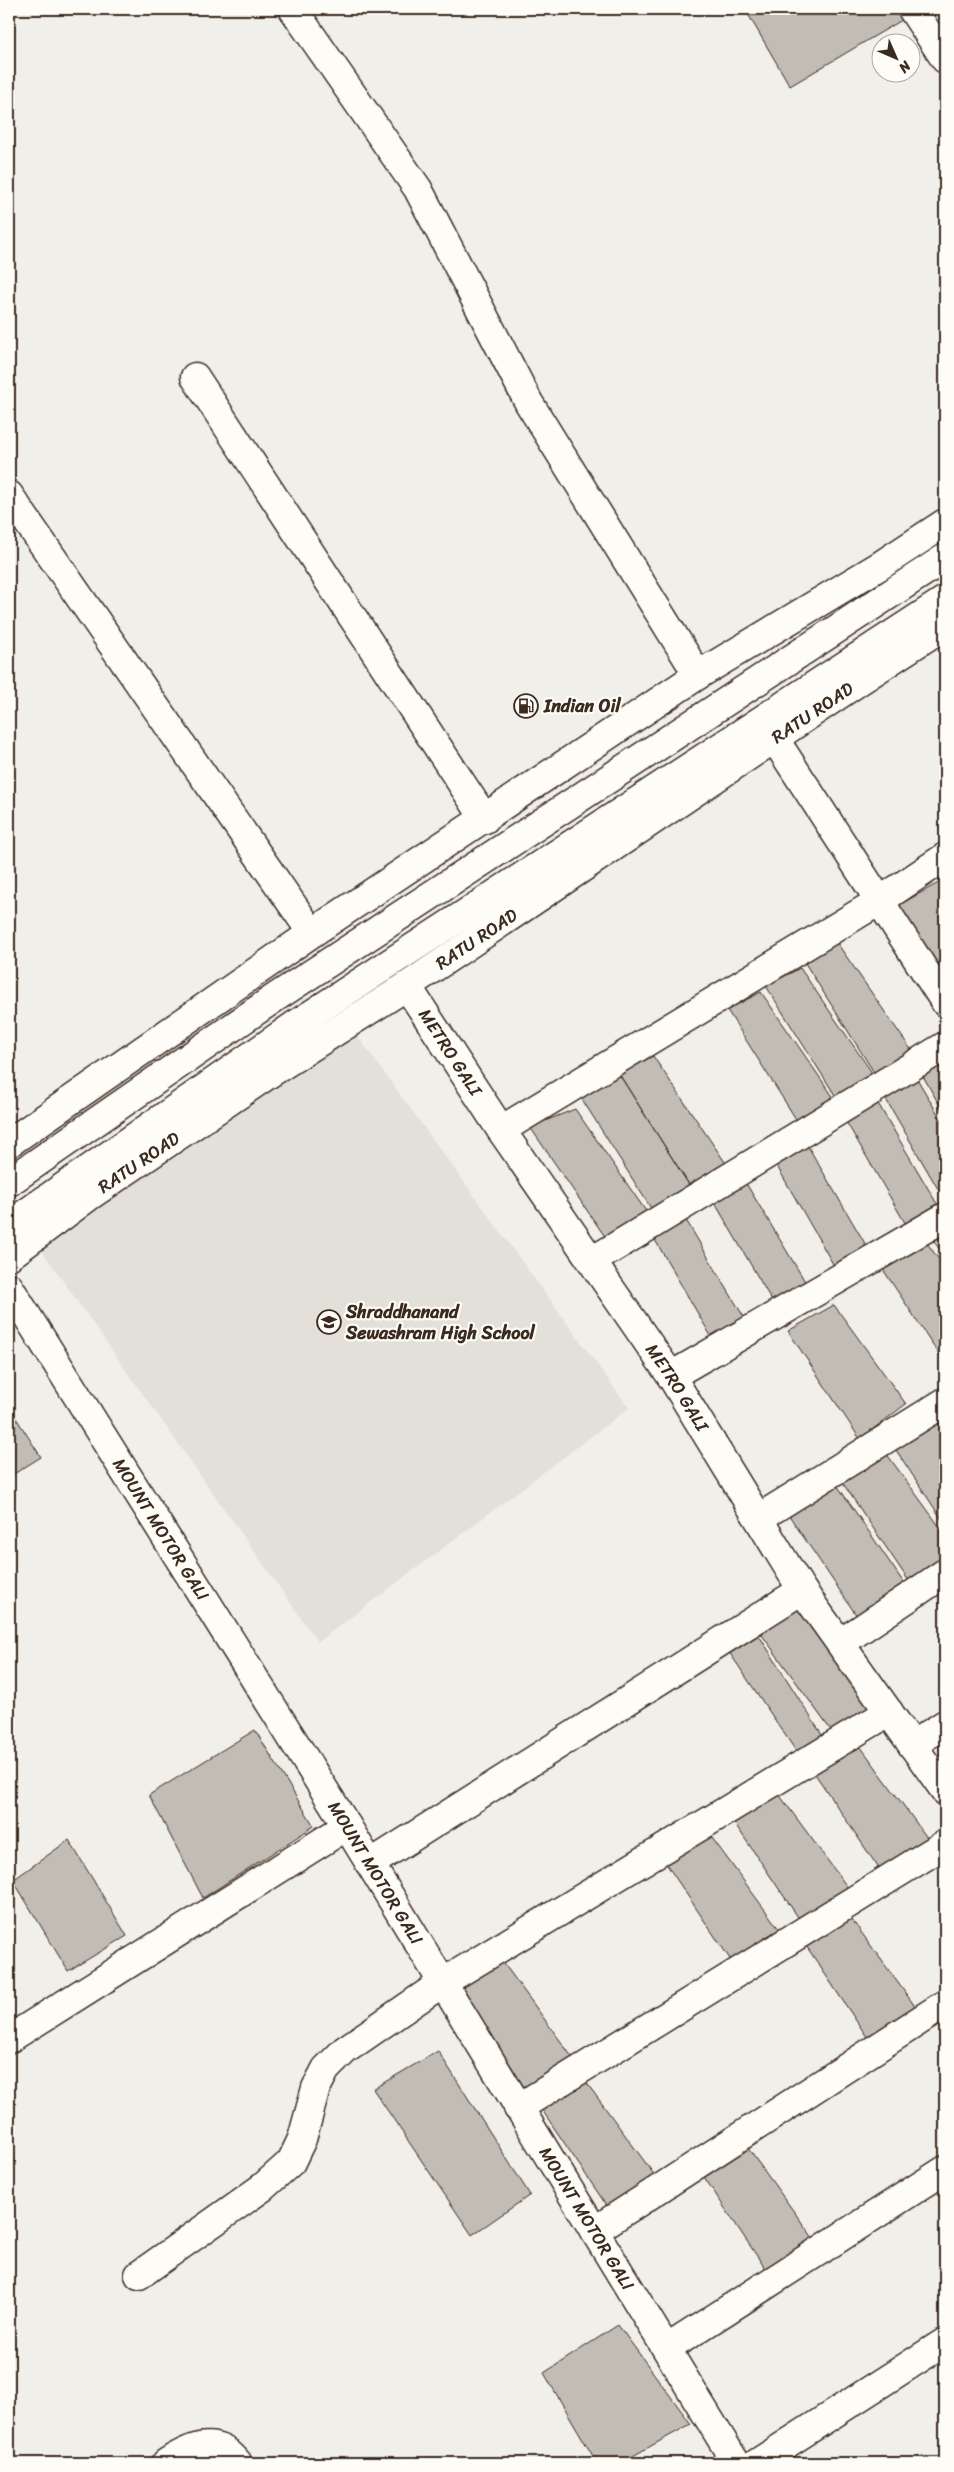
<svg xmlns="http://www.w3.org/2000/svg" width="954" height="2472" font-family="Sriracha,sans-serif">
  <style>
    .built { fill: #e3e0da }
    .building { fill: #c1bcb4; stroke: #3b2a1e }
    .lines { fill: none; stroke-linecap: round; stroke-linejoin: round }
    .street-casing { stroke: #3b2a1e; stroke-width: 31 }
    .primary-casing { stroke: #3b2a1e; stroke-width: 31 }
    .street { stroke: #fdfcf7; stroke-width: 28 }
    .primary { stroke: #fdfcf7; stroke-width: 28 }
    .labels { text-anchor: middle; stroke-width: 4.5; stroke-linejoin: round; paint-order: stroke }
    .poi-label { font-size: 18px; font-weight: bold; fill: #3b2a1e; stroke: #fdfcf7; text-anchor: start }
    .street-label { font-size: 18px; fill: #3b2a1e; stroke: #fdfcf7 }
  </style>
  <rect width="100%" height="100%" fill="#f1efea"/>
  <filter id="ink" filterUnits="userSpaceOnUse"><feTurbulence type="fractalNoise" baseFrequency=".02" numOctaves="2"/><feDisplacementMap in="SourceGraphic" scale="10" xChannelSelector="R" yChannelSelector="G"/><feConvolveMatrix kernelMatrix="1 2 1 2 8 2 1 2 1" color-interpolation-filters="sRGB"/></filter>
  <g filter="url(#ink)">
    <!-- built -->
    <path class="built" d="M350 1026 629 1408 318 1642 32 1237Z"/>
    <!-- building -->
    <path class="building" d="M745 9H896L902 20 790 86Z
      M942 881 945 884V979L897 906Z
      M837 943 912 1051 877 1077 803 960Z
      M800 968 875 1077 840 1103 766 986Z
      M761 992 836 1101 801 1127 727 1010Z
      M653 1056 727 1165 693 1191 619 1074Z
      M945 1063V1115L923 1076Z
      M619 1074 693 1191 654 1213 580 1096Z
      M916 1077 945 1126V1201L884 1096Z
      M876 1100 940 1209 908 1228 844 1118Z
      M575 1109 650 1217 610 1244 530 1127Z
      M806 1143 870 1252 837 1271 774 1161Z
      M744 1180 809 1288 776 1308 712 1198Z
      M683 1215 748 1324 715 1343 651 1233Z
      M945 1233V1257L933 1240Z
      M927 1243 945 1268V1363L882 1268Z
      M834 1305 906 1404 860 1439 788 1331Z
      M9 1407 41 1457 9 1477Z
      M938 1419 945 1430V1524L892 1444Z
      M886 1453 945 1534V1562L913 1587 840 1479Z
      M835 1482 908 1589 859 1619 786 1511Z
      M800 1597 875 1714 835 1736 757 1628Z
      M753 1626 827 1743 800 1757 727 1649Z
      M255 1730 314 1826 203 1898 149 1795Z
      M855 1739 928 1839 882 1873 809 1765Z
      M775 1789 848 1888 802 1923 729 1815Z
      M707 1831 779 1929 734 1965 661 1856Z
      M69 1840 127 1936 68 1971 13 1880Z
      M845 1910 917 2009 871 2043 799 1935Z
      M502 1961 575 2061 529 2095 456 1987Z
      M438 2051 530 2195 472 2235 373 2089Z
      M583 2078 656 2177 611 2212 538 2104Z
      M744 2143 816 2242 771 2277 698 2168Z
      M618 2325 691 2424 620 2463H597L544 2373Z"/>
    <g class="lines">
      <!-- street casing -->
      <g class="street-casing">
        <g id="street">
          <path d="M293 9 418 189 529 403 698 675"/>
          <path d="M912 9 945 59"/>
          <path d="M195 377 485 819"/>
          <path d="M9 495 312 933"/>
          <path d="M774 738 945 1002"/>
          <path id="s1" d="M407 986 501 1130 671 1376 802 1590 945 1791"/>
          <path d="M501 1130 881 900 945 857"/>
          <path d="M592 1261 945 1046"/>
          <path id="s2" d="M9 1287 347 1826 736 2463"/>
          <path d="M671 1376 945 1217"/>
          <path d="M759 1518 945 1402"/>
          <path d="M842 1642 945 1573"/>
          <path d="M912 1745 945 1724"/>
          <path d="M370 1864 802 1590"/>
          <path d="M9 2039 347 1826"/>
          <path d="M518 2108 945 1844"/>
          <path d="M594 2231 945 2004"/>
          <path d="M139 2275 263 2187 291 2162 302 2139 316 2088 326 2069 345 2050 442 1983 889 1712"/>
          <path d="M668 2348 945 2170"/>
          <path d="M166 2463C191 2447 216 2435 238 2463"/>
          <path d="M757 2463 945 2342"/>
        </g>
      </g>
      <!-- primary casing -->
      <g class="primary-casing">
        <g id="primary">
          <path d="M9 1143 312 933 698 675 881 565 945 523"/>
          <path d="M9 1182 276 997 945 558"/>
          <path d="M9 1225 295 1025 945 600"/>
          <path id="s3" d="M9 1256 88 1197 269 1074 407 986 858 682 945 625"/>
        </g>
      </g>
      <!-- street -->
      <use href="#street" class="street"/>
      <!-- primary -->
      <use href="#primary" class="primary"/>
    </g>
  </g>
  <!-- icons -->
  <defs>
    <g id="fuel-ring" transform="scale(1.25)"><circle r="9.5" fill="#fdfcf7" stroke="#3b2a1e" stroke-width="1.5"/><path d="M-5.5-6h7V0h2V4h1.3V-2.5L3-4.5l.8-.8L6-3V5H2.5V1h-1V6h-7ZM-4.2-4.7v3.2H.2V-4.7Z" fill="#3b2a1e"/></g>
    <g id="school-ring" transform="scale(1.25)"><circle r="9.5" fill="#fdfcf7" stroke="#3b2a1e" stroke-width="1.5"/><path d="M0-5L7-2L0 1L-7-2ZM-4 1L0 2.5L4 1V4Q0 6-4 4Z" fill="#3b2a1e"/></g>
  </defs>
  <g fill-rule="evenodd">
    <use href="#fuel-ring" x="526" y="706"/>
    <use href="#school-ring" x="329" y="1322"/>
  </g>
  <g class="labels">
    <!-- poi labels -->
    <g class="poi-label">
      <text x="544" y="712">Indian Oil</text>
      <text x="346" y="1318">Shraddhanand<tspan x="346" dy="21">Sewashram High School</tspan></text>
    </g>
    <!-- street labels -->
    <g class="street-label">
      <text dy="6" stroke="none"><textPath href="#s3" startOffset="970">RATU ROAD</textPath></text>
      <text dy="6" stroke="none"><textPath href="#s3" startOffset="565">RATU ROAD</textPath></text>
      <text dy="6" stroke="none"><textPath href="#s1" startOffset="79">METRO GALI</textPath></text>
      <text dy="6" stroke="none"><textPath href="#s3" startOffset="160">RATU ROAD</textPath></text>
      <text dy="6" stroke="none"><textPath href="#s1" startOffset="484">METRO GALI</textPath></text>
      <text dy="6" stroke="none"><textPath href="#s2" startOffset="286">MOUNT MOTOR GALI</textPath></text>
      <text dy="6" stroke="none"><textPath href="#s2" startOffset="691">MOUNT MOTOR GALI</textPath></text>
      <text dy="6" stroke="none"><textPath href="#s2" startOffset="1096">MOUNT MOTOR GALI</textPath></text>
    </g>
  </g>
  <!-- margin -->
  <rect width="954" height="2472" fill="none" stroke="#fdfcf7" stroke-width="30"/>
  <rect x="15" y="15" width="924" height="2442" fill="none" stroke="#3b2a1e" stroke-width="2" filter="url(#ink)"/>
  <!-- north arrow -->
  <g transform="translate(896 58) rotate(135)"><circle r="24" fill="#fdfcf7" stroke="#afa8a0"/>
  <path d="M0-4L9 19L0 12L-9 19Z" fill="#3b2a1e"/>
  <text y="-8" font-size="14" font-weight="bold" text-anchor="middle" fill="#3b2a1e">N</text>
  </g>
</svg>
